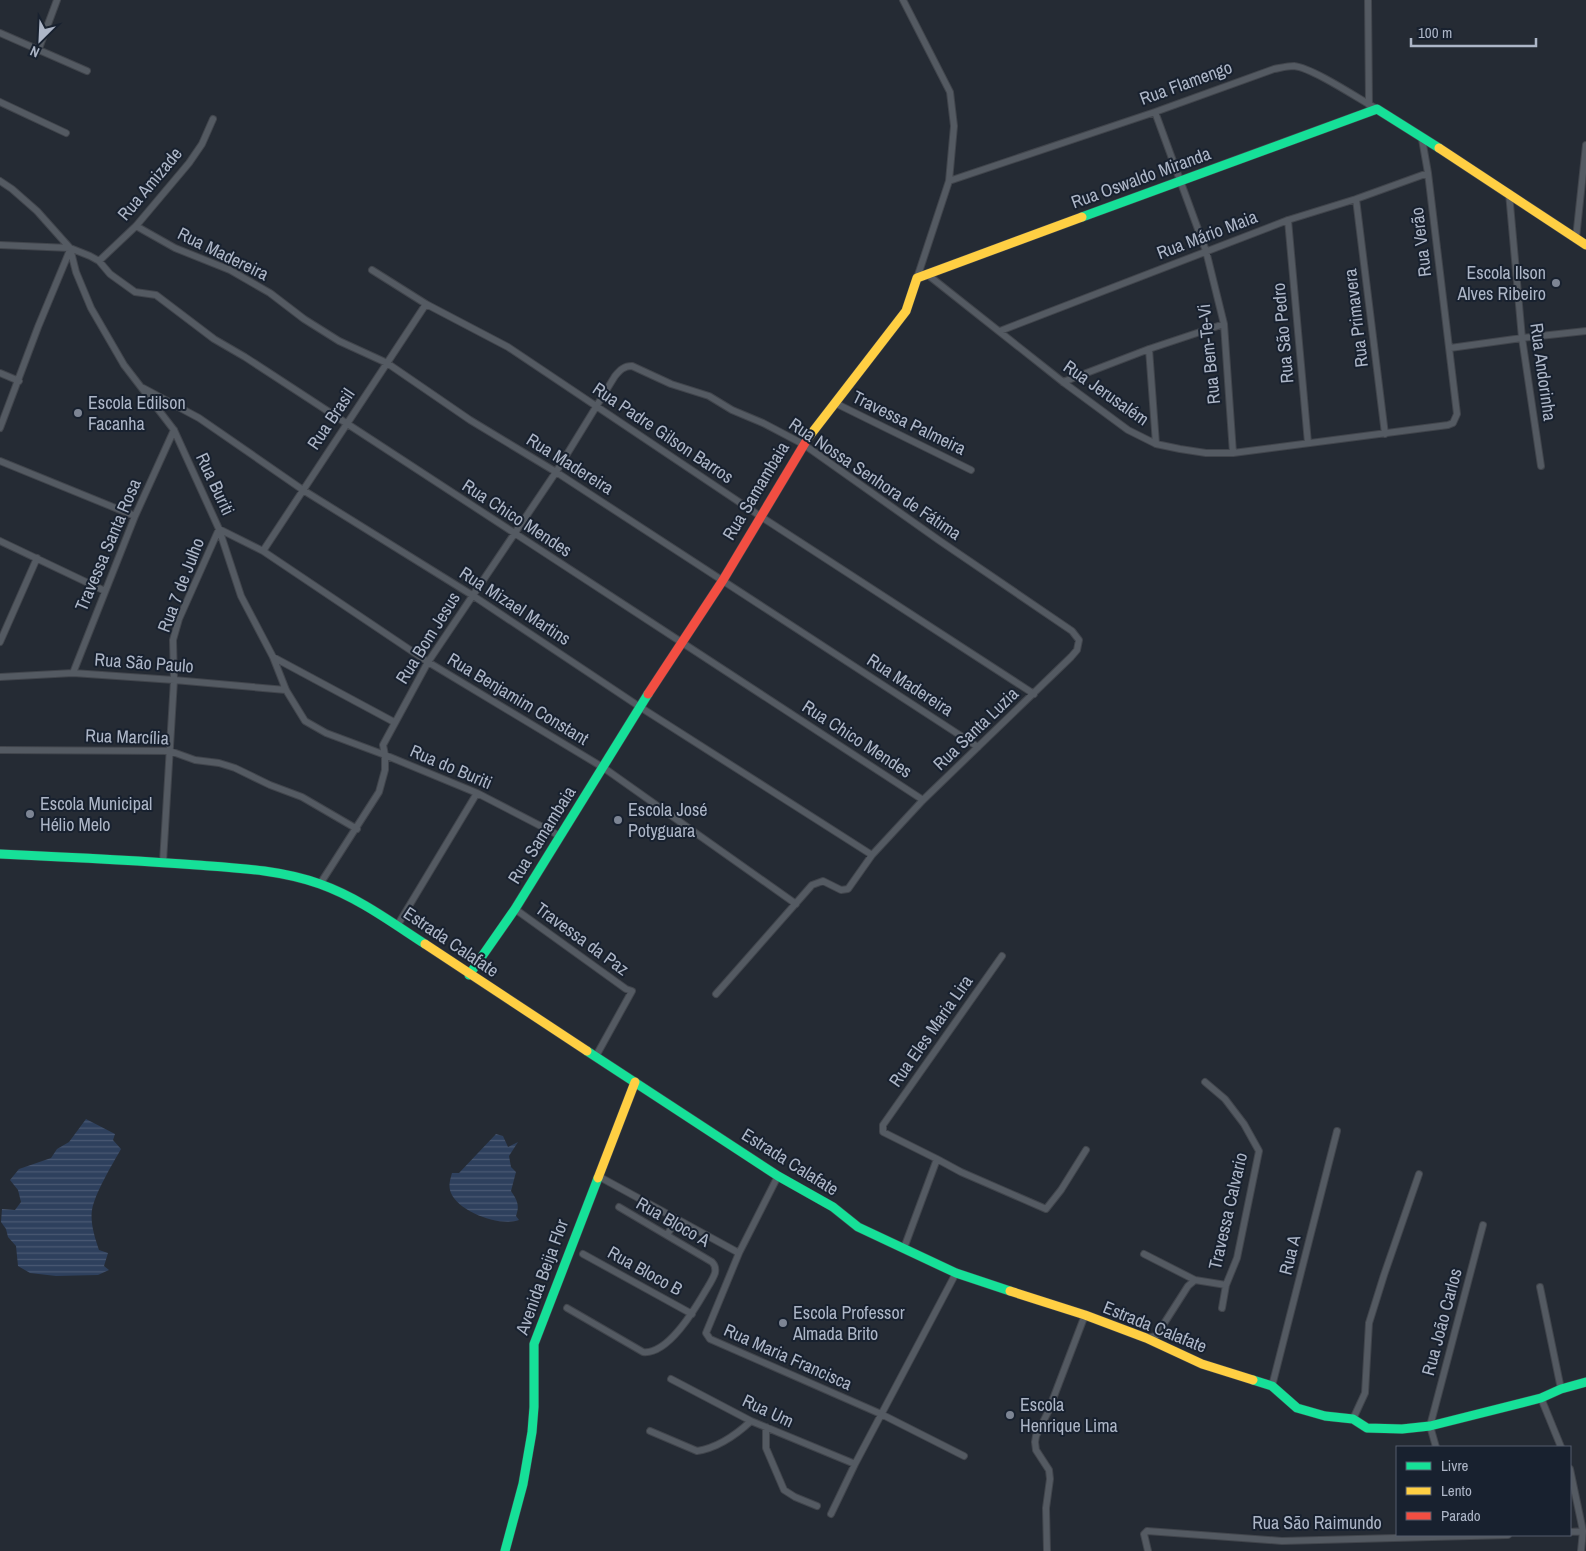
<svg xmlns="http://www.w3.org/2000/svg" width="1586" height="1551" font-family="'Archivo Narrow',sans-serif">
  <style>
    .water { fill: url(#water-rules) }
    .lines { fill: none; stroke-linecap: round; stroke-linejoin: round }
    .street-casing { stroke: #41454c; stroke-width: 8 }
    .fast-casing { stroke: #41454c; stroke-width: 10 }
    .slow-casing { stroke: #41454c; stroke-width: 10 }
    .jam-casing { stroke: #41454c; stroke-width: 10 }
    .street { stroke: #545a62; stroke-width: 6 }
    .fast { stroke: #16e098; stroke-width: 9 }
    .slow { stroke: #ffcf43; stroke-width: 9 }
    .jam { stroke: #f24e42; stroke-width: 9 }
    .poi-dot { fill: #7d8594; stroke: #18212f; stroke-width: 2 }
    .labels { text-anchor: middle; stroke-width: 4; stroke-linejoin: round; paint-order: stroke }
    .street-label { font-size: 18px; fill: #adb6c7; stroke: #18212f }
    .poi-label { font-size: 18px; fill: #adb6c7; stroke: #18212f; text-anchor: start }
  </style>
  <defs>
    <pattern id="water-rules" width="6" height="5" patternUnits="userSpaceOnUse" patternTransform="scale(1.25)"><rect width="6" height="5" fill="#2e405d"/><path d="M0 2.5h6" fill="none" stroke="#4a5973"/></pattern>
  </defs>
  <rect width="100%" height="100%" fill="#252b34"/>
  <!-- water -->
  <path class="water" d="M86 1119 115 1134 113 1140 121 1149C112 1165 95 1193 92 1210 90 1223 95 1238 99 1250L108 1253 104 1266 109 1270 98 1275 56 1276 30 1273 18 1266 16 1246 8 1237 6 1229 1 1222 2 1209 15 1210 21 1202 18 1190 10 1180 19 1169 51 1158 57 1149 69 1142Z
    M496 1134 503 1136 508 1147 518 1142 509 1156 511 1167 516 1172 511 1191C517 1200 520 1205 516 1216L519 1220C500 1227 459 1212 451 1193 448 1186 450 1180 452 1173H459Z"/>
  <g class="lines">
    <!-- street casing -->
    <g class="street-casing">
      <path id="street" d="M903 0 950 92 954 126 949 181 917 278
        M1368 0 1369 105
        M0 33 87 71
        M38 51 57 0
        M0 102 66 133
        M1155 112 1206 251 1224 324 1233 453
        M0 181 12 189 37 211 70 248 76 272 91 308 124 365 174 430 219 529 241 596 273 657 286 690 305 721 326 733 385 755 477 793 560 836
        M949 181 1155 112 1274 69C1280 68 1287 66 1294 66 1313 68 1359 99 1377 109
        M1509 193 1522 338 1541 466
        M1356 199 1385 434
        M1288 220 1308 443
        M136 226 175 248 230 270 270 293 304 319 339 341 387 363 470 420 556 472 978 747
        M1576 238 1586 145
        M0 245 70 248 90 256 99 261 110 274 135 292 156 295 214 339 245 357 923 800
        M99 261 136 226 189 163 202 144 213 119
        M372 270 426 304 508 347 760 516 1034 694
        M928 275 1063 382 1128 430 1156 444 1180 449 1206 453H1233L1448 425 1453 423 1457 414 1428 173 1422 139
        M1000 331 1288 220 1356 199 1428 173
        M1450 348 1522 338 1586 331
        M1149 349 1156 444
        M0 373 19 381
        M1063 382 1149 349 1224 324
        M143 388 199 418 303 490 472 595 640 707 872 855
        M835 403 971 470
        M0 428 38 327 70 250
        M0 461 135 516
        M0 541 105 591
        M263 551 426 304
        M0 642 37 558
        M273 657 394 722
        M73 673 135 516 174 430
        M0 677 73 673 174 680 286 690
        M0 750 170 751 195 760 219 763 235 768 270 785 302 797 357 829
        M163 862 174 680 173 640 179 619 219 529 263 551 428 662 604 768 796 904
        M320 884 379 792 385 770V755L383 745 428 662 556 472 615 376C620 370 624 366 632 366L671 384 709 396 732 410 763 423 803 444 940 541 1072 631 1079 640 1077 650 1071 657 923 800 872 855 848 889 841 890 823 881 812 885 716 994
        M515 909 626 989 632 991 596 1056
        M397 926 477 793
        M937 1159 961 1172 1046 1209 1061 1190 1086 1150
        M598 1176 739 1253
        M778 1176 739 1253 706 1333 710 1339 881 1414 964 1456
        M667 1235 677 1219
        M904 1248 937 1159 883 1132V1125L1002 956
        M583 1254 692 1314
        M1144 1254 1195 1280
        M1540 1287 1561 1389
        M567 1308 643 1352C668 1355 695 1309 706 1290 709 1285 713 1279 715 1273 716 1268 715 1265 712 1262L619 1207
        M1222 1308 1226 1285
        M1147 1338 1156 1336 1188 1286 1195 1280 1226 1285 1237 1258 1259 1151 1244 1124 1225 1099 1205 1082
        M671 1379 751 1421 855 1464
        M1272 1386 1337 1131
        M1541 1398 1561 1447
        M1353 1419 1365 1393 1369 1323 1384 1275 1419 1174
        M766 1427V1448L784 1490 795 1497 817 1506
        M650 1431 697 1451C717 1448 737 1434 751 1421
        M1436 1447 1430 1426 1483 1225
        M1570 1469 1583 1531 1581 1551
        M831 1514 855 1464 956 1273
        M1570 1532 1583 1531
        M1047 1551 1046 1508 1050 1479 1049 1470 1036 1450 1035 1442 1036 1436 1048 1412 1085 1315
        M1148 1551 1144 1534 1147 1531 1282 1541 1508 1535"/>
    </g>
    <!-- fast casing -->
    <g class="fast-casing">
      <path id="fast" d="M1082 217 1377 109 1439 148
        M0 854C66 857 131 860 197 865 239 868 281 870 320 884 359 898 391 922 425 944
        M469 975 515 909 648 694
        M587 1051 778 1176 833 1207 858 1227 956 1273 1010 1291
        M1253 1380 1272 1386 1297 1408 1325 1416 1353 1419 1367 1428 1402 1429 1430 1426 1541 1398 1561 1389 1586 1382
        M505 1551 523 1484 532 1432 534 1407V1344L598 1178"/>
    </g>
    <!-- slow casing -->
    <g class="slow-casing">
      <path id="slow" d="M1439 148 1586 245
        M808 438 906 311 917 278 1082 217
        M425 944 587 1051
        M598 1178 635 1082
        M1010 1291 1085 1315 1146 1338 1202 1364 1253 1380"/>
    </g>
    <!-- jam casing -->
    <g class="jam-casing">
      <path id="jam" d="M648 694 723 580 808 438"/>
    </g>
    <!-- street -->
    <use href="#street" class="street"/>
    <!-- fast -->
    <use href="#fast" class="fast"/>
    <!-- slow -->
    <use href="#slow" class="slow"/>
    <!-- jam -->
    <use href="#jam" class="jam"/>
  </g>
  <!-- markers -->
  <g class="poi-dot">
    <circle cx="1556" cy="283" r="5"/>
    <circle cx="78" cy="413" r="5"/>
    <circle cx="30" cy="814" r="5"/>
    <circle cx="618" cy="820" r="5"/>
    <circle cx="783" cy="1323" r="5"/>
    <circle cx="1010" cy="1415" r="5"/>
  </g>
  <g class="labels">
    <!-- street labels -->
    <g class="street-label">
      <text transform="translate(1186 83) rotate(-20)" y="6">Rua Flamengo</text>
      <text transform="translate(1141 178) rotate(-20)" y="6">Rua Oswaldo Miranda</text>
      <text transform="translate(150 184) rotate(-50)" y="6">Rua Amizade</text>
      <text transform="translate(1207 235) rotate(-21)" y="6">Rua Mário Maia</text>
      <text transform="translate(1421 242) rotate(-97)" y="6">Rua Verão</text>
      <text transform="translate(223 254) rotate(26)" y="6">Rua Madereira</text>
      <text transform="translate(1356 318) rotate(-97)" y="6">Rua Primavera</text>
      <text transform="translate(1283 333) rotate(-95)" y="6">Rua São Pedro</text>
      <text transform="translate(1209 354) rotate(-96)" y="6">Rua Bem-Te-Vi</text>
      <text transform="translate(1543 372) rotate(82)" y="6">Rua Andorinha</text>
      <text transform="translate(1106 393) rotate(35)" y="6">Rua Jerusalém</text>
      <text transform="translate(331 419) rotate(-56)" y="6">Rua Brasil</text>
      <text transform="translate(909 423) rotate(26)" y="6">Travessa Palmeira</text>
      <text transform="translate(663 433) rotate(34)" y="6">Rua Padre Gilson Barros</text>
      <text transform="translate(570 464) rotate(32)" y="6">Rua Madereira</text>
      <text transform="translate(875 479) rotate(34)" y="6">Rua Nossa Senhora de Fátima</text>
      <text transform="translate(215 484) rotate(65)" y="6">Rua Buriti</text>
      <text transform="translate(756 491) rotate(-59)" y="6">Rua Samambaia</text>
      <text transform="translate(517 518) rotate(33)" y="6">Rua Chico Mendes</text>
      <text transform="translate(108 545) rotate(-67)" y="6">Travessa Santa Rosa</text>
      <text transform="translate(181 585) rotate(-69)" y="6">Rua 7 de Julho</text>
      <text transform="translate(515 606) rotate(33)" y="6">Rua Mizael Martins</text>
      <text transform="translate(428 638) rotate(-58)" y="6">Rua Bom Jesus</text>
      <text transform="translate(144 663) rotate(4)" y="6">Rua São Paulo</text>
      <text transform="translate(910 685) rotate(33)" y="6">Rua Madereira</text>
      <text transform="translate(518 699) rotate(31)" y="6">Rua Benjamim Constant</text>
      <text transform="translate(976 729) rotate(-44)" y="6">Rua Santa Luzia</text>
      <text transform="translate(127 737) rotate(2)" y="6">Rua Marcília</text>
      <text transform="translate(857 739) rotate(33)" y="6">Rua Chico Mendes</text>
      <text transform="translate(451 767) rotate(23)" y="6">Rua do Buriti</text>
      <text transform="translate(542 835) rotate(-58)" y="6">Rua Samambaia</text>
      <text transform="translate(582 939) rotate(36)" y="6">Travessa da Paz</text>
      <text transform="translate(451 942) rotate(34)" y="6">Estrada Calafate</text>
      <text transform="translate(931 1031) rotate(-55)" y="6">Rua Eles Maria Lira</text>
      <text transform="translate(790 1162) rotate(32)" y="6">Estrada Calafate</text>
      <text transform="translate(1228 1211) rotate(-77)" y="6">Travessa Calvario</text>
      <text transform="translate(673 1222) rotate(30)" y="6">Rua Bloco A</text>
      <text transform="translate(1290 1255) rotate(-76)" y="6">Rua A</text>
      <text transform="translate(645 1271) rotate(29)" y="6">Rua Bloco B</text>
      <text transform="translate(542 1277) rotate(-70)" y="6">Avenida Beija Flor</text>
      <text transform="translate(1442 1322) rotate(-75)" y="6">Rua João Carlos</text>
      <text transform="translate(1155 1327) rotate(22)" y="6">Estrada Calafate</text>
      <text transform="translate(788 1357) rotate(24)" y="6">Rua Maria Francisca</text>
      <text transform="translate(768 1411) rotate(25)" y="6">Rua Um</text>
      <text x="1317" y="1529">Rua São Raimundo</text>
    </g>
    <!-- poi labels -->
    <g class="poi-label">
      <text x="1546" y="279" text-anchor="end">Escola Ilson<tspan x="1546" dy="21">Alves Ribeiro</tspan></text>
      <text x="88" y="409">Escola Edilson<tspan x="88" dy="21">Facanha</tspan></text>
      <text x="40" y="810">Escola Municipal<tspan x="40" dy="21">Hélio Melo</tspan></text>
      <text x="628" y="816">Escola José<tspan x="628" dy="21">Potyguara</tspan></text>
      <text x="793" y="1319">Escola Professor<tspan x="793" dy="21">Almada Brito</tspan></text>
      <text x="1020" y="1411">Escola<tspan x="1020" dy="21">Henrique Lima</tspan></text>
    </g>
  </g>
  <!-- legend -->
  <rect x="1396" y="1446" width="175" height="90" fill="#18212f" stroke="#545d6c"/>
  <rect x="1406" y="1462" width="25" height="8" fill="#16e098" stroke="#545d6c"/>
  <text x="1441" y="1471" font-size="15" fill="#adb6c7">Livre</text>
  <rect x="1406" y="1487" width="25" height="8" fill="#ffcf43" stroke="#545d6c"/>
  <text x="1441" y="1496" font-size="15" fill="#adb6c7">Lento</text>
  <rect x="1406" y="1512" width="25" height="8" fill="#f24e42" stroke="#545d6c"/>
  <text x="1441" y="1521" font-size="15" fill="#adb6c7">Parado</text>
  <!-- north arrow -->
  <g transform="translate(40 40) rotate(204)" stroke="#18212f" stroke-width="4" paint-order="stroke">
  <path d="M0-4L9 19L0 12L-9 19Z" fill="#adb6c7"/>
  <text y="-8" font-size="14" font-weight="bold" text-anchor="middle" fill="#adb6c7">N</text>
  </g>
  <!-- scale -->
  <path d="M1411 38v8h125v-8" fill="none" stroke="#adb6c7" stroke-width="2.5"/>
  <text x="1418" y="38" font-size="15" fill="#adb6c7" stroke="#18212f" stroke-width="4" paint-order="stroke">100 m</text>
</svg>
